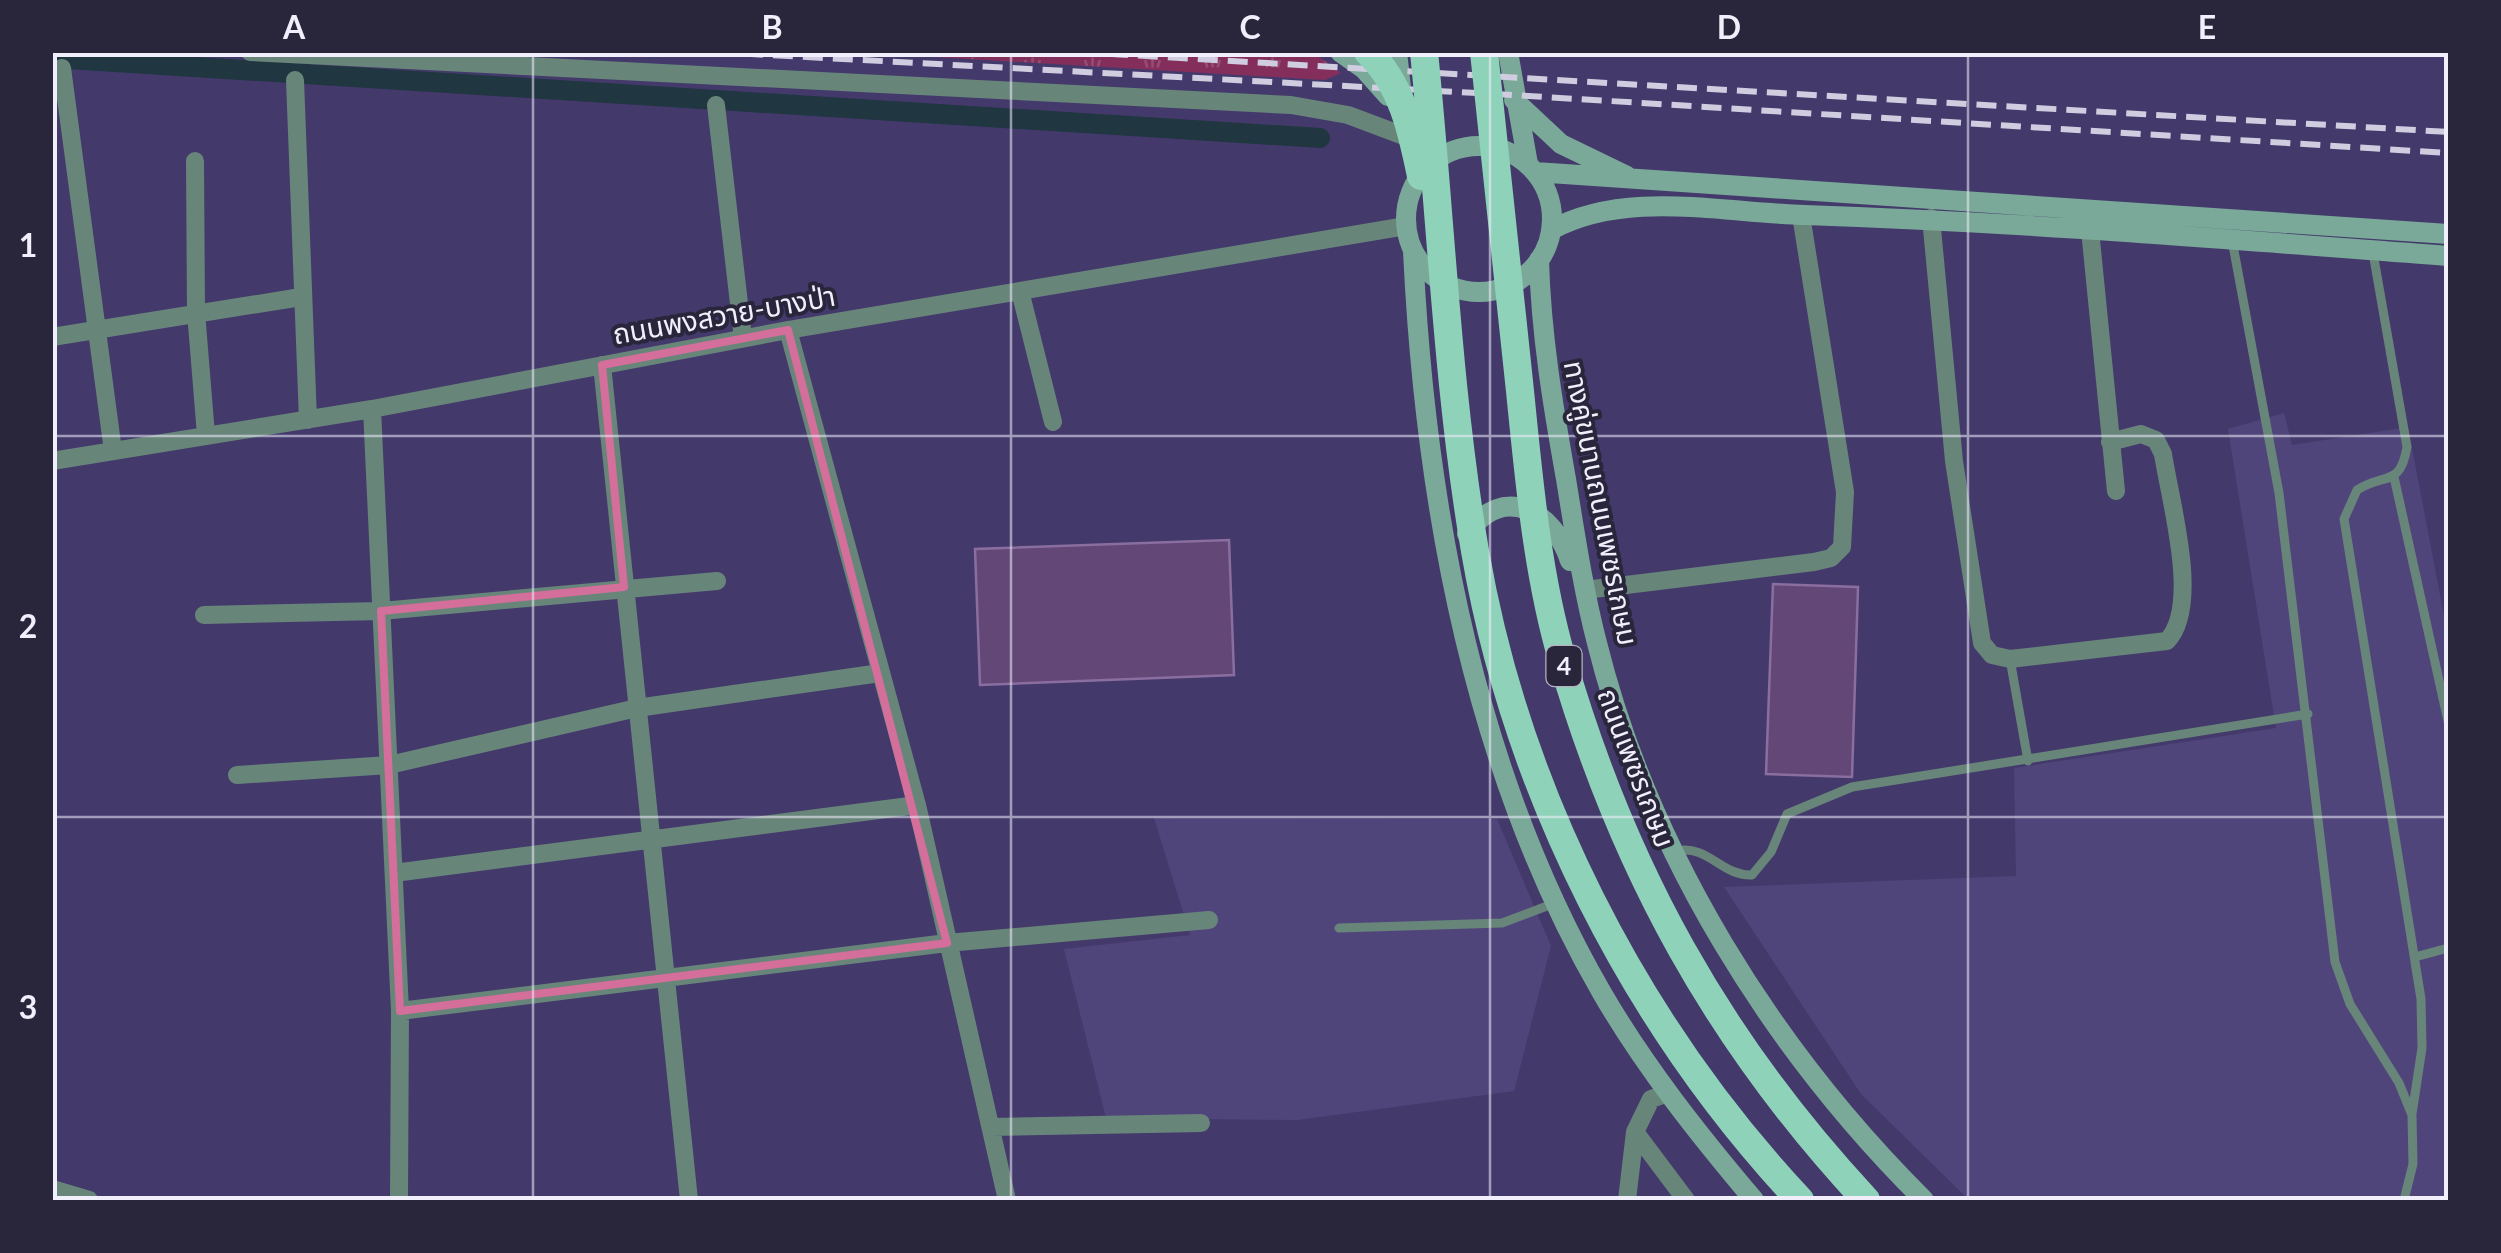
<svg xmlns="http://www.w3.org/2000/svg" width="2501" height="1253" font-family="Lato,'Noto Sans Thai',sans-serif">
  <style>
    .built { fill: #50457b }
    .grass { fill: url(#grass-tufts) }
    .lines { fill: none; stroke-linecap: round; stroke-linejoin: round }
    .canal { stroke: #203641; stroke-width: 20 }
    .building { fill: #634776; stroke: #8b6ea0; stroke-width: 2.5 }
    .service { stroke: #68857a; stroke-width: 9 }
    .minor { stroke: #68857a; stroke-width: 18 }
    .secondary { stroke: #7ba999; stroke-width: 20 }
    .rail { stroke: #d0cde0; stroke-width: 6; stroke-dasharray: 20 10; stroke-linecap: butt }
    .trunk-bridge { stroke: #8fd2ba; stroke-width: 28 }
    .marked { fill: none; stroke: #d46e9b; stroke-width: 8; stroke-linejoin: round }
    .grid { fill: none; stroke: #f0effb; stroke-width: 2.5; stroke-opacity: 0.55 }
    .labels { text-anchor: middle; stroke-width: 8; stroke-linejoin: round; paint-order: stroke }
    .shield { fill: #29263c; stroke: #b4b3c2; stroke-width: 2.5 }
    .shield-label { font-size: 25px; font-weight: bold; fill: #f0effb }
    .street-label { font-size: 28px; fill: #f0effb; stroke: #29263c }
    .neatline { fill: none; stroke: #f0effb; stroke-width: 4 }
    .grid-label { font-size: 32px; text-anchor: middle; font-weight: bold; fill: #f0effb }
  </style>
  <defs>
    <pattern id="grass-tufts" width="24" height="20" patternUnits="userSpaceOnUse" patternTransform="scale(2.5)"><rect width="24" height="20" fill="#832e5b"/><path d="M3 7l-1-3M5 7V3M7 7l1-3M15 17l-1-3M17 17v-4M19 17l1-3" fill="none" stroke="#954d73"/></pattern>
  </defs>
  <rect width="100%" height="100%" fill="#433a6b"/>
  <!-- built -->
  <path class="built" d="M2284 413 2292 445 2408 427 2448 637V1200H1969L1861 1094 1724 887 2016 876 2014 768 2276 728 2228 429Z
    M1154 818 1497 819 1551 946 1514 1091 1297 1120 1106 1118 1064 949 1190 935Z"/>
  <!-- grass -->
  <path class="grass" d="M1314 53 1341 73 1325 80 867 53Z"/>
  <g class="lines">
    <!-- canal -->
    <path class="canal" d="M52 58 1320 138"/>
  </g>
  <!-- building -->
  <path class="building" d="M1229 540 1234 675 980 685 975 549Z
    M1773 584 1858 587 1852 777 1766 774Z"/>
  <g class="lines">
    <!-- service -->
    <path class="service" d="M2232 240 2279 493 2335 962 2350 1004 2399 1083 2412 1115 2413 1164 2404 1200
      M2373 253 2407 447C2400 488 2385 472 2357 490L2344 519 2421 999 2422 1048 2412 1114
      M2394 477 2448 721
      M2010 659 2028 761
      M1676 851C1708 844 1721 876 1752 875L1771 852 1787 814 1852 787 2308 714
      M1339 928 1502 923 1555 903
      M2415 957 2448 948"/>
    <!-- minor -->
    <path class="minor" d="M250 52 1291 105 1348 115 1404 136
      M62 68 113 451
      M295 80 308 420
      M716 105 743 338
      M195 161 196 312 206 435
      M1931 218 1954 461 1982 643 1992 655 2010 659 2167 641C2201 606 2170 501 2163 454L2156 440 2141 434 2110 442
      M2090 230 2116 491
      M1020 291 1053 422
      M788 330 917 805 1007 1200
      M52 337 301 297
      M602 365 689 1200
      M372 409 400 1011 399 1200
      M52 461 372 409 788 330 1406 226
      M1585 590 1814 562 1831 558 1842 547 1845 492 1801 215
      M204 615 381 611 717 581
      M237 775 389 765 637 708 880 673
      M394 873 917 805
      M400 1011 947 943 1209 920
      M991 1127 1201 1123
      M1635 1132 1686 1200
      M52 1189 89 1200
      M1627 1200 1635 1132 1651 1099 1668 1093"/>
    <!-- secondary -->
    <path class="secondary" d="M1340 52 1364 69 1388 96
      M1397 52 1402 97
      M1508 52 1528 164
      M1514 100 1561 144 1627 176
      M1406 219a73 73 0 1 1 146 0a73 73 0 1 1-146 0Z
      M1535 172 2448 234
      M1551 230C1626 189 1722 213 1805 215 2020 222 2234 240 2448 256
      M1413 251C1425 503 1474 772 1602 993 1645 1067 1699 1135 1754 1200
      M1539 260C1541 334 1553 406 1566 479 1575 534 1583 589 1597 643 1649 852 1772 1049 1924 1200
      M1467 534C1503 482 1554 511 1570 561"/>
    <!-- rail -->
    <path class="rail" d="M713 52 1513 95 2448 153
      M1078 52 2448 132"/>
    <!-- trunk-bridge -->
    <path class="trunk-bridge" d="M1368 52C1402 84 1412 132 1421 176
      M1424 52C1441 218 1447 387 1475 551 1516 790 1634 1023 1800 1200
      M1484 52C1496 165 1508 278 1520 391 1529 480 1537 573 1562 659 1623 869 1718 1041 1866 1200"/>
  </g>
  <!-- marked area -->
  <path class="marked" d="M788 330 947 943 400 1011 381 611 624 587 602 365Z"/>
  <!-- grid -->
  <path class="grid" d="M533 52V1200M1011 52V1200M1490 52V1200M1968 52V1200M52 436H2448M52 817H2448"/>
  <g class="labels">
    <!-- shield labels -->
    <rect class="shield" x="1546.5" y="646" width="35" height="40" rx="8"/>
    <g class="shield-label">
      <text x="1564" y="675">4</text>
    </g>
    <!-- street labels -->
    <g class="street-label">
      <text transform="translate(724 315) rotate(-10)" y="10">ถนนพงสวาย-บางป่า</text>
      <text transform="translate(1601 503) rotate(79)" y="10">ทางคู่ขนานถนนเพชรเกษม</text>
      <text transform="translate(1636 768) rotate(69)" y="10">ถนนเพชรเกษม</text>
    </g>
  </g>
  <!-- border -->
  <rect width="2501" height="1253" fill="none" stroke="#29263c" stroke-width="110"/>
  <rect x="55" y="55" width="2391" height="1143" class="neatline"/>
  <g class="grid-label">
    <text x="294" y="39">A</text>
    <text x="772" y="39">B</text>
    <text x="1250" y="39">C</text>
    <text x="1729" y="39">D</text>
    <text x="2207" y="39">E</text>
    <text x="28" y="257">1</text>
    <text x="28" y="638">2</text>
    <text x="28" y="1019">3</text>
  </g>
</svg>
